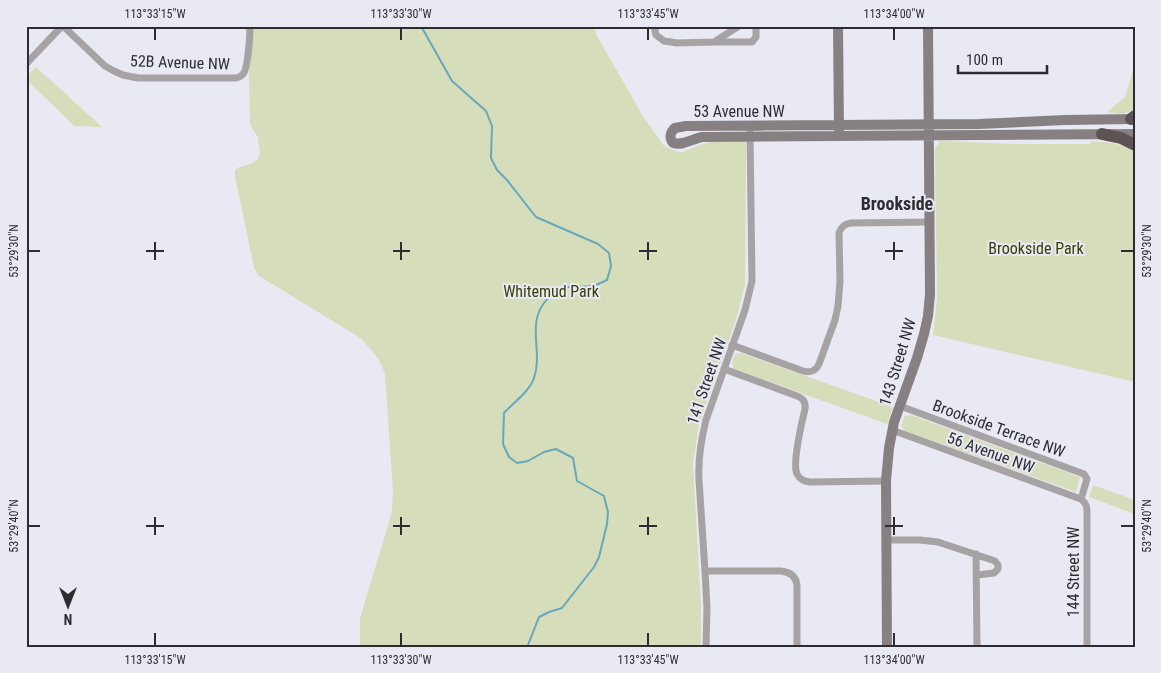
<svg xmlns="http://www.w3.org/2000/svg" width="1161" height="673" font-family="'Roboto Condensed',sans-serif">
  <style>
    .green { fill: #d6ddbb }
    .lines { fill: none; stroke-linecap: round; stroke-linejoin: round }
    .stream { stroke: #68a8bb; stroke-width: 2 }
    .street { stroke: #a7a2a3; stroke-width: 7 }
    .secondary { stroke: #878082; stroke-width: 10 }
    .highway { stroke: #5d5355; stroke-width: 12 }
    .ticks { fill: none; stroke: #2d2d31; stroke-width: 2 }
    .labels { text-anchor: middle; stroke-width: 4; stroke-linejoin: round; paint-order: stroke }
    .street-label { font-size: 16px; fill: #2d2d31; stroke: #e8e9f3 }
    .park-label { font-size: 16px; fill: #373f00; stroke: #e8e9f3 }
    .neighbourhood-label { font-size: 18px; font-weight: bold; fill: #2d2d31; stroke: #e8e9f3 }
    .neatline { fill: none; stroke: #2d2d31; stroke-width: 2 }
    .ticks-label { font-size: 12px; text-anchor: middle; fill: #2d2d31 }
  </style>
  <rect width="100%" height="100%" fill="#e8e9f3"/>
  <!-- green -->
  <path class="green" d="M248 26H594L597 36 644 118 664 146 680 153C698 146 728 132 746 142L745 285 737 317 699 424 693 464 701 606V647H360V619L368 591 388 526 392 511 393 492 385 375C381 359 371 349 359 337L259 276 254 268 235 176V171L237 168 253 163 258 159 260 154 258 137 250 125Z
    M1135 32V109C1125 115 1117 114 1107 112L1125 97 1134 67Z
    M36 67 102 127 74 126 26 79V77Z
    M940 141 1021 144H1090L1091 141C1106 142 1122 143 1135 152V382L933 335 937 297 935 149Z
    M741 353 893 407 887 424 734 369 732 363 735 354Z
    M911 415 1080 477 1076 492 905 431 901 426 905 416Z
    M1093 485 1135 500V514L1089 497Z"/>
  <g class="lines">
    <!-- stream -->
    <path class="stream" d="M421 26 452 81 486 111 492 126 491 158 497 170 507 180 536 217 598 244 609 253 611 266 607 280C602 282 597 285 592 286 576 289 567 282 552 294 549 296 547 300 544 303 527 325 543 353 534 378 529 392 514 402 504 413L503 444 509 457 517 463 528 461 544 452 556 449 573 458 577 481 604 496 608 512 607 524 599 557 594 567 562 608 549 612 539 617 528 645 526 647"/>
    <!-- street -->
    <path class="street" d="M63 26 105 66 114 71 123 75 138 78H236C239 77 241 77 243 74 248 69 250 35 250 26
      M654 26 656 35 664 41 677 43 714 42 739 26
      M714 42H752L756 37V26
      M26 64 62 26
      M732 345 803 371C810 373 815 372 819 364L835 320 838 306 840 281 839 233C841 227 844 224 851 223L930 222
      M724 369 797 396C803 398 806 402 805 409 802 421 792 464 797 474 800 480 804 481 810 482L886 481
      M900 406 1084 474 1087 479 1081 499
      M892 430 1078 498C1084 500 1087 505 1087 511V647
      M887 540H920L938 542 995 561 998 565V569L994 573 977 575
      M976 554 977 647
      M705 571H781C790 572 796 576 797 585V647
      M706 647 707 608 705 571 699 480C698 460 701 440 706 420L745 310 752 281 750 133"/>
    <!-- secondary -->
    <path class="secondary" d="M838 26 839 130
      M1135 119 1065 120 979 124 686 126 675 128C670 132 669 138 673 143 683 146 692 139 702 137L1135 134
      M887 647 886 481 889 448 894 422 917 358 924 334 928 316 930 294 928 26"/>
    <!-- highway -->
    <path class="highway" d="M1131 119 1135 116
      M1102 134 1121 138 1135 145"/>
  </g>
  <!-- ticks -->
  <path class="ticks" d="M155 28V40M401 28V40M648 28V40M894 28V40M155 242V260M401 242V260M648 242V260M894 242V260M28 251H40M146 251H164M393 251H410M639 251H657M885 251H903M1121 251H1134M155 517V535M401 517V535M648 517V535M894 517V535M28 526H40M146 526H164M393 526H410M639 526H657M885 526H903M1121 526H1134M155 633V646M401 633V646M648 633V646M894 633V646"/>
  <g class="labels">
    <!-- street labels -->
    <g class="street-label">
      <text transform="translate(180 62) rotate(2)" y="6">52B Avenue NW</text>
      <text x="739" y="117">53 Avenue NW</text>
      <text transform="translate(897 362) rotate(-73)" y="6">143 Street NW</text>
      <text transform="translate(706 381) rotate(-71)" y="6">141 Street NW</text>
      <text transform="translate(999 428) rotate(20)" y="6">Brookside Terrace NW</text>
      <text transform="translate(991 452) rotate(20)" y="6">56 Avenue NW</text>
      <text transform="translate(1073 572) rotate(-90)" y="6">144 Street NW</text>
    </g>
    <!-- park labels -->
    <g class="park-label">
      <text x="1036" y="254">Brookside Park</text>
      <text x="551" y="297">Whitemud Park</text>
    </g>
    <!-- neighbourhood labels -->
    <g class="neighbourhood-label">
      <text x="897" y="210">Brookside</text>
    </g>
  </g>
  <!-- border -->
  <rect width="1161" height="673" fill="none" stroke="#e8e9f3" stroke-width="55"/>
  <!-- north arrow -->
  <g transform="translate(68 606) rotate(180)" stroke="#e8e9f3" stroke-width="4" paint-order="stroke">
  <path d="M0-4L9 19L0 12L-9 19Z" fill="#2d2d31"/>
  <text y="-8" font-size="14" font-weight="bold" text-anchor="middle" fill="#2d2d31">N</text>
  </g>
  <!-- scale -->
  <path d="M958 65v8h89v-8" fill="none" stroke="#2d2d31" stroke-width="2.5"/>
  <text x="966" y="65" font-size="15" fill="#2d2d31" stroke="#e8e9f3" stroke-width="4" paint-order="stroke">100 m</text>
  <rect x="28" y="28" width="1106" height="618" class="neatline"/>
  <g class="ticks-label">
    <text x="155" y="18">113°33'15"W</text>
    <text x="401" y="18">113°33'30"W</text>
    <text x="648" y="18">113°33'45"W</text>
    <text x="894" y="18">113°34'00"W</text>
    <text transform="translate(1147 251) rotate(-90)" y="4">53°29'30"N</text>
    <text transform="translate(14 251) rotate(-90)" y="4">53°29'30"N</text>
    <text transform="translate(1147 526) rotate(-90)" y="4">53°29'40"N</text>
    <text transform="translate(14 526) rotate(-90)" y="4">53°29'40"N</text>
    <text x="155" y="664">113°33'15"W</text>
    <text x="401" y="664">113°33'30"W</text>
    <text x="648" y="664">113°33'45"W</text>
    <text x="894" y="664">113°34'00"W</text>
  </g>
</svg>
